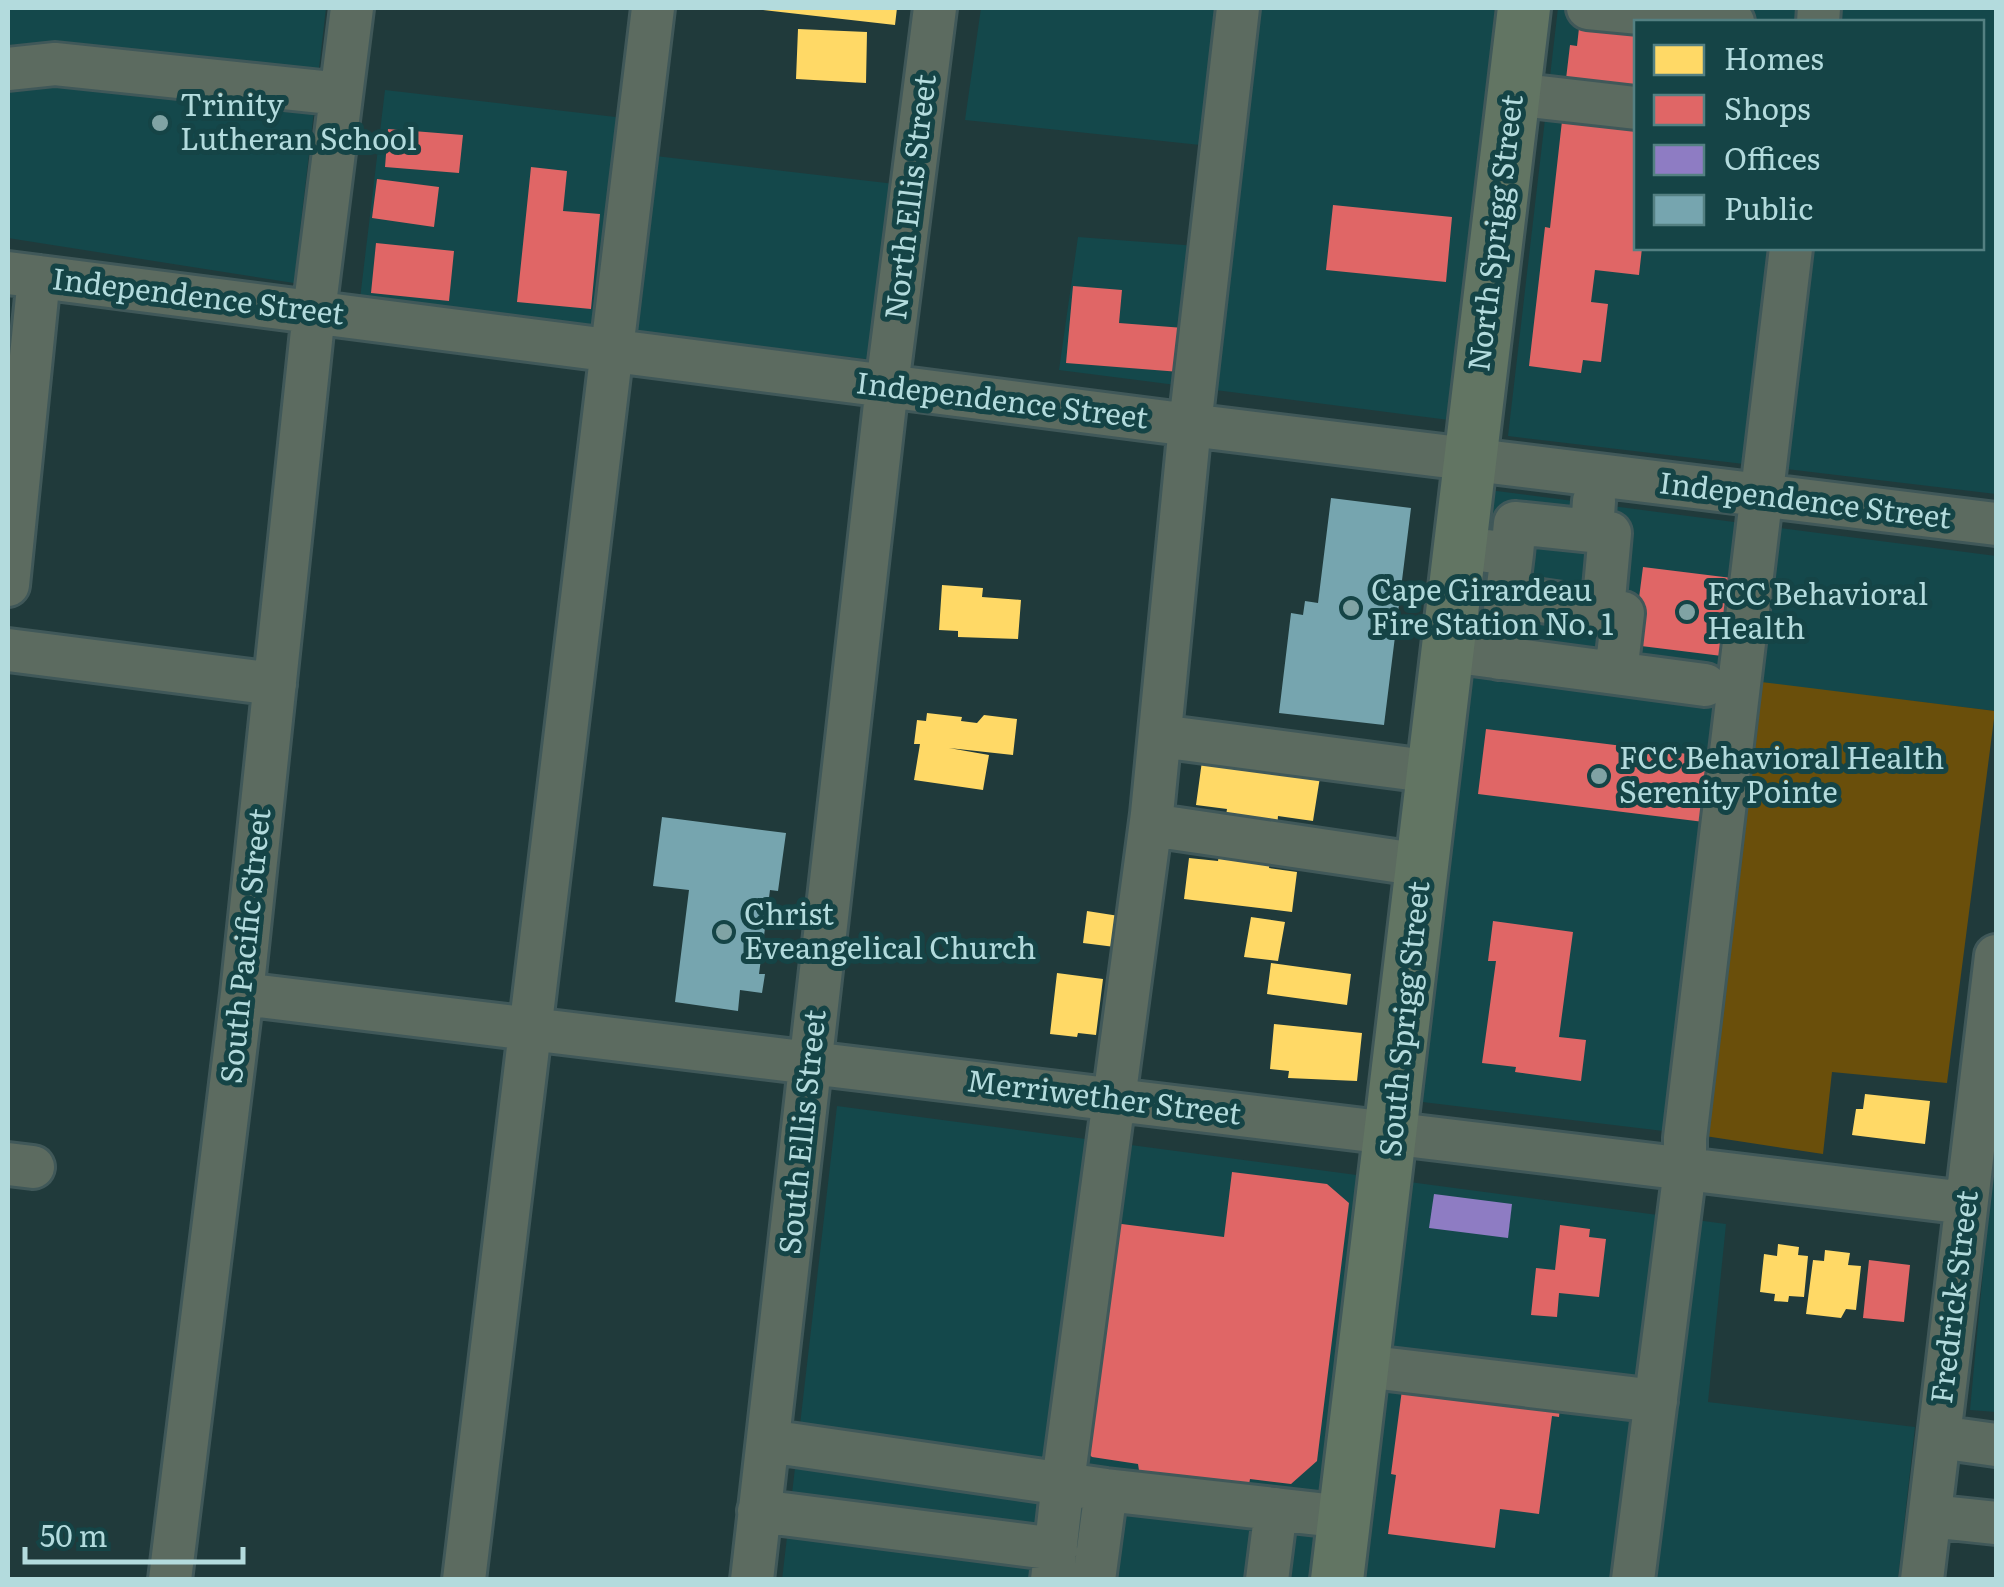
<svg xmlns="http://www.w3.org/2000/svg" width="2004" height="1587" font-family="Literata,serif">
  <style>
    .built { fill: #14484b; fill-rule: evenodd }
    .green { fill: #6a4f0b }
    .homes { fill: #ffd966 }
    .shops { fill: #e06666 }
    .offices { fill: #8e7cc3 }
    .public { fill: #76a5af }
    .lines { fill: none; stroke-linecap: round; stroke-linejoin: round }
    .minor-casing { stroke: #405859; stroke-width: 48 }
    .major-casing { stroke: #405859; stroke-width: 58 }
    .minor { stroke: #5c6b60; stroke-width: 42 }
    .major { stroke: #627563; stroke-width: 52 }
    .poi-dot { fill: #80a3a4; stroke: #154446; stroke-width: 4 }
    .labels { text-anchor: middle; stroke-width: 10; stroke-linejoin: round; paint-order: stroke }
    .poi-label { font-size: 30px; fill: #b3dbdd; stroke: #154446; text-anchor: start }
    .street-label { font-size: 30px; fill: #b3dbdd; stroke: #154446 }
  </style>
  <rect width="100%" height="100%" fill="#203a3b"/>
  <!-- built -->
  <path class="built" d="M8 8H326L294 283 8 238Z
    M981 8H1495L1449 420 1059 370 1078 237 1197 246 1210 146 965 120Z
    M1558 8H1996V494L1508 436ZM1636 22H1982V248H1636Z
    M385 90 650 121 647 155 895 184 874 360 360 299Z
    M1481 489 1996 556V711L1761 683 1705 1136 1406 1100Z
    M837 1106 1726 1224 1708 1402 1915 1427 1898 1579 782 1580Z
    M1996 1133V1412L1970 1410Z"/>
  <!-- green -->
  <path class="green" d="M1761 682 1995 711 1947 1083 1832 1072 1823 1154 1705 1136Z"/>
  <!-- homes -->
  <path class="homes" d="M763 8H897L895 25 763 10Z
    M798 29 867 32 866 83 796 79Z
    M942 585 983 588 982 597 1021 600 1018 639 958 637V631L939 630Z
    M927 713 962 717 961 721 977 723 984 715 1017 719 1013 755 949 748 989 755 983 790 914 780 920 744H914L917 720 926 721Z
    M1202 761 1320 777 1313 821 1278 816 1277 828 1225 821 1227 809 1196 805Z
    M1220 848 1271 854 1269 868 1297 872 1292 912 1184 899 1189 858 1218 861Z
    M1087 911 1119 916 1115 947 1083 943Z
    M1251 917 1285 922 1278 961 1244 957Z
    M1271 963 1351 974 1347 1005 1267 994Z
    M1057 973 1103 979 1096 1035 1078 1033 1077 1037 1050 1034Z
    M1274 1024 1362 1033 1357 1081 1288 1078 1289 1071 1270 1069Z
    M1865 1094 1930 1101 1925 1144 1852 1135 1856 1109H1863Z
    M1778 1244 1799 1247 1798 1255 1808 1256 1804 1297 1789 1296 1788 1302 1774 1301 1775 1294 1760 1292 1764 1254 1777 1256Z
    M1825 1250 1850 1253 1848 1265 1861 1266 1856 1310 1846 1309 1841 1318 1806 1314 1813 1260 1824 1261Z"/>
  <!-- shops -->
  <path class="shops" d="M1580 19 1636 25V87L1566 79 1570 45 1577 46Z
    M1562 121 1636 129V248H1642L1639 275 1595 270 1591 302 1608 304 1601 362 1583 360 1581 373 1529 366 1545 227 1550 228Z
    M388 129 463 135 459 173 385 167Z
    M531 167 567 171 563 211 600 214 591 309 517 302Z
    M377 179 439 187 434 227 372 218Z
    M1333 205 1452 217 1446 282 1326 270Z
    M376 243 454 251 449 301 371 293Z
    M1073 286 1122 290 1119 323 1184 328 1180 372 1066 363Z
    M1643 567 1740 579 1730 657 1633 645Z
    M1486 729 1720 758 1712 823 1478 794Z
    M1493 921 1573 932 1559 1037 1586 1040 1581 1081 1515 1072 1516 1067 1482 1063 1496 961H1488Z
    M1232 1172 1327 1184 1349 1203 1317 1461 1291 1484 1250 1479 1248 1490 1140 1477 1138 1464 1092 1457 1079 1444 1106 1222 1224 1237Z
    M1560 1225 1590 1229 1589 1237 1606 1239 1599 1297 1559 1293 1557 1317 1531 1315 1536 1268 1555 1270Z
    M1869 1260 1910 1265 1904 1322 1863 1318Z
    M1403 1382 1560 1407 1559 1417 1552 1416 1539 1514 1500 1509 1495 1548 1388 1534 1396 1475 1391 1474Z"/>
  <!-- offices -->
  <path class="offices" d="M1434 1194 1512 1204 1508 1238 1429 1228Z"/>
  <!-- public -->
  <path class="public" d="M1331 498 1411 508 1384 725 1279 713 1291 613 1303 615 1305 601 1318 603Z
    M662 817 786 833 778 891 770 890 759 974H765L762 993 740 990 738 1011 675 1002 689 890 653 886Z"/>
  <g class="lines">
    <!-- minor casing -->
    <g class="minor-casing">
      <path id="minor" d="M1588 8 1733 22
        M1818 22 1819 8
        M8 69 55 64 341 94
        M1513 94 1636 108
        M8 273 1190 425 1996 524
        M1592 531 1610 533 1603 610 1623 613 1616 673
        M1487 551 1512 554 1499 658
        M1512 554 1515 523 1592 531 1594 501
        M8 585 39 277
        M1506 596 1603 610
        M8 650 275 684
        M1450 651 1705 685
        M1160 736 1434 772
        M1151 825 1422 865
        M242 994 1966 1203
        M8 1164 33 1167
        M1363 1366 1656 1401
        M1939 1437 1996 1445
        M768 1441 1106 1490 1345 1517
        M759 1511 1056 1549
        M1930 1516 1996 1523
        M170 1580 242 994 314 312 352 8
        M464 1580 653 8
        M752 1580 887 386 935 8
        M1052 1580 1063 1482 1152 814 1190 425 1238 8
        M1094 1580 1106 1490
        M1267 1580 1276 1509
        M1633 1580 1685 1169V1138L1791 248
        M1922 1580 1996 956"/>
    </g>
    <!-- major casing -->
    <g class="major-casing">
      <path id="major" d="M1337 1580 1524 8"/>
    </g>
    <!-- minor -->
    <use href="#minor" class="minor"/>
    <!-- major -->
    <use href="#major" class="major"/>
  </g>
  <!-- markers -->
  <g class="poi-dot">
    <circle cx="160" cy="123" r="10"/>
    <circle cx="1351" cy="608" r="10"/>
    <circle cx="1687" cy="612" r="10"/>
    <circle cx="1599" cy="776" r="10"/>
    <circle cx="724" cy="932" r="10"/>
  </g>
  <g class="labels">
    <!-- poi labels -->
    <g class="poi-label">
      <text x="180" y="116">Trinity<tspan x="180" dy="34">Lutheran School</tspan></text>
      <text x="1371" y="601">Cape Girardeau<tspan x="1371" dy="34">Fire Station No. 1</tspan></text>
      <text x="1707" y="605">FCC Behavioral<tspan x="1707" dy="34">Health</tspan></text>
      <text x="1619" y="769">FCC Behavioral Health<tspan x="1619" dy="34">Serenity Pointe</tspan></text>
      <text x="744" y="925">Christ<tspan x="744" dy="34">Eveangelical Church</tspan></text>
    </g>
    <!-- street labels -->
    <g class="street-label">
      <text transform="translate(911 197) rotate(-83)" y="10">North Ellis Street</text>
      <text transform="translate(1496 233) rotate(-83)" y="10">North Sprigg Street</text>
      <text transform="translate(198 297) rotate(7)" y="10">Independence Street</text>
      <text transform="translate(1002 401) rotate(7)" y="10">Independence Street</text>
      <text transform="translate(1805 501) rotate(7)" y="10">Independence Street</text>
      <text transform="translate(246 946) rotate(-84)" y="10">South Pacific Street</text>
      <text transform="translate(1405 1019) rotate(-84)" y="10">South Sprigg Street</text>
      <text transform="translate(1104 1098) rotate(7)" y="10">Merriwether Street</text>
      <text transform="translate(803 1132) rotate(-84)" y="10">South Ellis Street</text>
      <text transform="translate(1955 1297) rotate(-83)" y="10">Fredrick Street</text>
    </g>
  </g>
  <!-- border -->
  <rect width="2004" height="1587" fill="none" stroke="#b3dbdd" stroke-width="20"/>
  <!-- legend -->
  <rect x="1634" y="20" width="350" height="230" fill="#154446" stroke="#548082" stroke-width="2.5"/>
  <rect x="1654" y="45" width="50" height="30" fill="#ffd966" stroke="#548082" stroke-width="2.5"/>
  <text x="1724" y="70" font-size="30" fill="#b3dbdd">Homes</text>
  <rect x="1654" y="95" width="50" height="30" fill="#e06666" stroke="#548082" stroke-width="2.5"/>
  <text x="1724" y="120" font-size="30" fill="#b3dbdd">Shops</text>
  <rect x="1654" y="145" width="50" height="30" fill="#8e7cc3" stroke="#548082" stroke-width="2.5"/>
  <text x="1724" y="170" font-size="30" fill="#b3dbdd">Offices</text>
  <rect x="1654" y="195" width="50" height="30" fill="#76a5af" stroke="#548082" stroke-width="2.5"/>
  <text x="1724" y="220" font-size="30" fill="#b3dbdd">Public</text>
  <!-- scale -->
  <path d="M25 1547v15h218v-15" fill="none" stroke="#b3dbdd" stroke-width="5"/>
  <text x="40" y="1547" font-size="30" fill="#b3dbdd" stroke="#154446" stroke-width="8" paint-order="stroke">50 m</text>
</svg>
